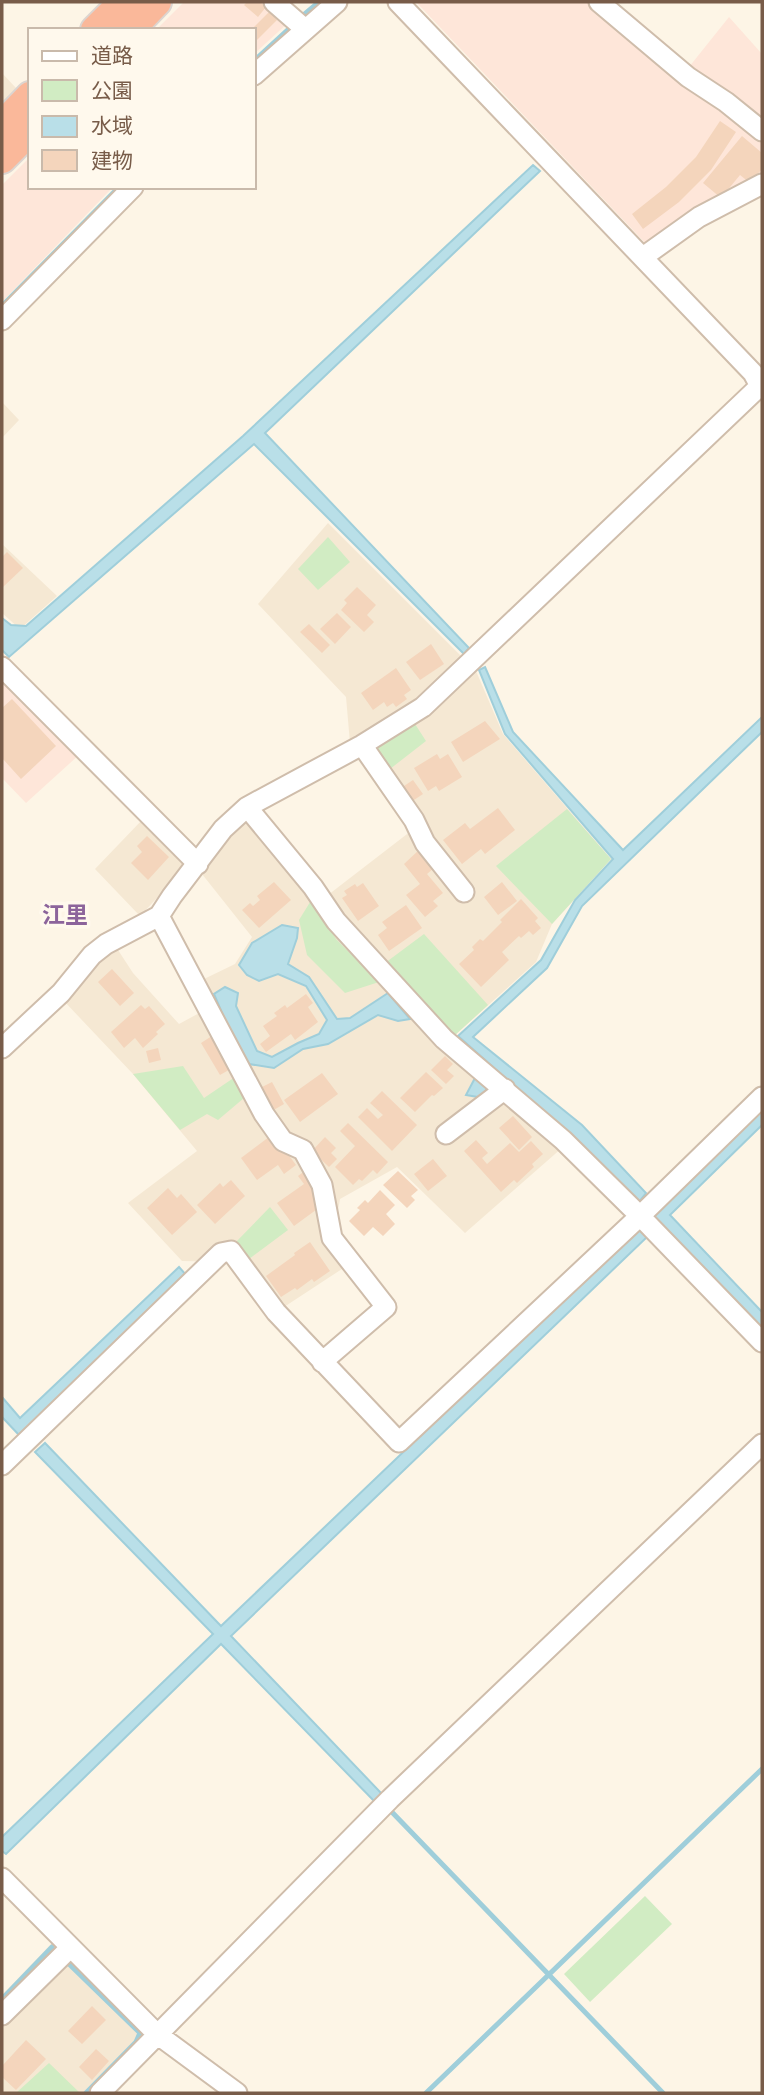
<svg xmlns="http://www.w3.org/2000/svg" width="764" height="2095" font-family="Ubuntu,'Noto Sans JP',sans-serif">
  <style>
    .residential { fill: #f5e8d3 }
    .commercial { fill: #fee6d9 }
    .green { fill: #d1ecc3 }
    .water { fill: #b9dfe8; stroke: #9fceda; stroke-width: 2 }
    .lines { fill: none; stroke-linecap: round; stroke-linejoin: round }
    .stream { stroke: #9fceda; stroke-width: 5 }
    .building { fill: #f4d5bc }
    .minor-casing { stroke: #cfbdab; stroke-width: 23 }
    .highway-casing { stroke: #dcd5d0; stroke-width: 32 }
    .minor { stroke: #fff; stroke-width: 19 }
    .highway { stroke: #fab89a; stroke-width: 28 }
    .labels { text-anchor: middle; stroke-width: 7; stroke-linejoin: round; paint-order: stroke }
    .neighbourhood-label { font-size: 23px; font-weight: bold; fill: #8c649b; stroke: #fff9ed }
  </style>
  <rect width="100%" height="100%" fill="#fdf5e6"/>
  <!-- residential -->
  <path class="residential" d="M2 73 16 88 2 103Z
    M2 402 19 420 2 438Z
    M328 523 476 671 503 734 611 859 552 924 536 962 454 1036 563 1147 465 1233 397 1167 340 1199 334 1232 345 1267 284 1307 231 1262 182 1261 128 1203 197 1151 133 1074 63 1000 106 944 118 950 133 973 179 1024 203 1011 202 980 235 964 252 937 202 874 241 824 260 814 328 895 411 831 350 743 346 697 258 604Z
    M2 544 57 596 20 629 2 613Z
    M143 819 188 865 140 916 95 869Z
    M52 1943 155 2045 109 2093H2V1995Z"/>
  <!-- commercial -->
  <path class="commercial" d="M184 2H265L289 22 254 54V30H156Z
    M416 2H590L670 76 689 67 729 17 762 54V179L649 247Z
    M30 157V187H113L2 302V185Z
    M2 676 80 754 26 803 2 778Z"/>
  <!-- green -->
  <path class="green" d="M328 537 350 562 318 590 298 569Z
    M415 724 426 741 390 769 372 749Z
    M567 809 611 859 552 924 496 866Z
    M312 899 336 939 379 982 345 993 307 955 299 920Z
    M424 934 488 1005 454 1036 385 963Z
    M183 1066 204 1098 235 1077 244 1098 218 1120 207 1114 180 1130 133 1074Z
    M270 1207 288 1230 249 1259 236 1242Z
    M645 1896 672 1924 590 2002 564 1974Z
    M49 2063 80 2093H16Z"/>
  <!-- water -->
  <path class="water" d="M533 165 540 171 265 433 469 648 464 654 254 444 9 657 2 650V618L11 625 26 626 243 436Z
    M485 667 513 732 623 850 762 717V732L582 906 547 968 473 1037 582 1125 646 1193 638 1203 571 1136 458 1036 541 960 575 900 613 859 505 734 479 670Z
    M282 925 298 928 297 938 288 964 309 977 337 1019 350 1018 388 993 410 1019 398 1021 378 1015 328 1044 303 1049 274 1068 249 1064 234 1041 214 994 225 987 238 993 236 1006 257 1051 272 1057 298 1043 319 1034 327 1020 306 986 278 974 259 981 247 975 239 965 252 943Z
    M475 1078 487 1086 484 1098 466 1095Z
    M762 1107V1125L670 1215 762 1312V1332L651 1214Z
    M638 1228 647 1237 231 1636 382 1794 375 1802 221 1644 6 1854 2 1851V1837L213 1634 35 1452 45 1443 221 1626Z
    M179 1267 187 1276 19 1435 2 1417V1397L20 1418Z"/>
  <g class="lines">
    <!-- stream -->
    <path class="stream" d="M300 18 319 2
      M254 61 293 25
      M2 306 119 187
      M388 1808 663 2093
      M68 1963 140 2033 136 2042 86 2093
      M2 1999 52 1947
      M426 2093 762 1769"/>
  </g>
  <!-- building -->
  <path class="building" d="M247 2H260L266 7 258 17 244 5Z
    M269 12 277 20 255 42 254 30H251Z
    M720 121 736 132 711 170 679 202 643 229 632 214 666 187 696 157Z
    M742 136 762 153V169L750 183 740 175 721 198 703 183Z
    M7 552 23 568 2 588V557Z
    M357 587 376 605 367 615 374 622 364 632 341 610 347 603 344 600Z
    M337 613 351 627 335 644 320 629Z
    M309 624 330 645 322 653 300 632Z
    M431 644 444 664 420 680 406 662Z
    M396 668 411 690 404 695 407 699 396 707 393 703 387 707 384 702 373 710 361 693Z
    M12 699 56 746 21 779 2 758V708Z
    M485 721 500 739 463 762 451 742Z
    M437 754 440 759 448 754 462 777 439 791 436 786 428 791 414 768Z
    M413 780 423 794 411 802 401 788Z
    M498 808 515 830 485 854 481 849 462 864 443 840 465 823 470 829Z
    M147 836 169 857 148 880 131 863 142 852 137 846Z
    M420 849 435 867 427 874 443 893 433 901 438 906 425 917 406 895 420 884 404 864Z
    M274 882 291 900 259 928 242 910 250 903 253 906 260 900 257 896Z
    M502 882 517 901 498 915 484 897Z
    M363 883 379 906 358 921 342 898 347 895 344 891 355 884 357 887Z
    M521 899 538 918 535 921 541 928 533 935 529 931 521 938 519 936 502 952 509 960 481 987 459 964 474 950 472 947 480 939 483 941 502 922 500 920Z
    M406 905 422 928 389 951 378 935 387 928 382 922Z
    M112 969 134 993 120 1006 98 982Z
    M306 994 313 1003 308 1007 318 1022 295 1040 291 1034 266 1052 260 1044 270 1036 263 1026 277 1016 274 1013 285 1005 287 1008Z
    M141 1005 145 1009 149 1006 165 1024 156 1032 158 1034 143 1048 135 1038 124 1048 111 1032Z
    M215 1034 234 1067 220 1075 201 1043Z
    M158 1048 161 1060 149 1063 146 1051Z
    M445 1056 453 1064 447 1070 454 1076 446 1084 431 1070Z
    M426 1072 443 1088 434 1096 432 1095 415 1112 400 1098Z
    M322 1073 338 1094 300 1122 284 1100Z
    M272 1082 284 1104 272 1111 260 1088Z
    M382 1091 417 1125 392 1151 358 1117 367 1108 378 1119 383 1115 370 1103Z
    M513 1116 532 1137 519 1150 499 1128Z
    M348 1123 388 1162 377 1174 373 1170 362 1181 359 1179 353 1185 335 1167 355 1146 340 1131Z
    M273 1134 296 1165 284 1174 278 1165 257 1180 241 1158Z
    M325 1137 336 1148 331 1153 337 1159 329 1167 312 1151Z
    M476 1140 488 1153 482 1158 487 1164 510 1143 519 1152 531 1141 543 1154 532 1164 534 1167 517 1183 514 1180 501 1192 464 1151Z
    M433 1159 447 1176 428 1191 414 1174Z
    M306 1170 320 1207 294 1226 277 1203 304 1184 298 1176Z
    M398 1171 418 1190 411 1196 415 1200 407 1208 383 1185Z
    M231 1180 245 1196 215 1224 197 1205 220 1183 223 1187Z
    M168 1188 177 1198 181 1194 197 1212 172 1235 147 1208Z
    M380 1190 395 1205 386 1214 395 1224 383 1236 373 1227 364 1236 349 1221 360 1210 357 1208 365 1200 368 1203Z
    M310 1242 330 1271 314 1282 312 1279 297 1290 295 1288 281 1297 266 1276 295 1255 294 1253Z
    M92 2006 106 2020 82 2044 68 2031Z
    M26 2040 46 2059 16 2090 2 2077V2066Z
    M96 2049 109 2061 92 2080 79 2067Z"/>
  <g class="lines">
    <!-- minor casing -->
    <g class="minor-casing">
      <path id="minor" d="M274 2 305 29
        M398 2 753 373 760 386 762 382
        M599 2 688 77 726 102 762 131
        M254 75 337 2
        M643 257 699 217 762 184
        M2 320 133 187
        M2 667 198 864
        M362 745 414 820 425 843 464 892
        M247 807 313 887 336 921 444 1039 563 1140 640 1216 762 1342
        M159 916 264 1114 283 1141 303 1150 322 1185 332 1238 386 1307 322 1362
        M2 1048 61 993 92 955 106 944 159 916 172 896 223 829 247 807 362 745 423 707 760 386 762 388
        M446 1134 505 1089
        M2 1465 221 1253 231 1251 276 1312 399 1442 640 1216 762 1097
        M2 1878 157 2034 237 2093
        M2 2015 70 1948
        M100 2093 390 1799 762 1444"/>
    </g>
    <!-- highway casing -->
    <g class="highway-casing">
      <path id="highway" d="M95 30 123 2
        M130 30 157 2
        M2 125 30 96
        M2 159 30 131"/>
    </g>
    <!-- minor -->
    <use href="#minor" class="minor"/>
    <!-- highway -->
    <use href="#highway" class="highway"/>
  </g>
  <g class="labels">
    <!-- neighbourhood labels -->
    <g class="neighbourhood-label">
      <text x="65" y="923">江里</text>
    </g>
  </g>
  <!-- border -->
  <rect width="764" height="2095" fill="none" stroke="#785c49" stroke-width="7"/>
  <!-- legend -->
  <rect x="28" y="28" width="228" height="161" fill="#fff9ed" stroke="#c9baab" stroke-width="2"/>
  <rect x="42" y="51" width="35" height="10" fill="#ffffff" stroke="#c9baab" stroke-width="2"/>
  <text x="91" y="63" font-size="21" fill="#785c49">道路</text>
  <rect x="42" y="80" width="35" height="21" fill="#d1ecc3" stroke="#c9baab" stroke-width="2"/>
  <text x="91" y="98" font-size="21" fill="#785c49">公園</text>
  <rect x="42" y="116" width="35" height="21" fill="#b9dfe8" stroke="#c9baab" stroke-width="2"/>
  <text x="91" y="133" font-size="21" fill="#785c49">水域</text>
  <rect x="42" y="150" width="35" height="21" fill="#f4d5bc" stroke="#c9baab" stroke-width="2"/>
  <text x="91" y="168" font-size="21" fill="#785c49">建物</text>
</svg>
